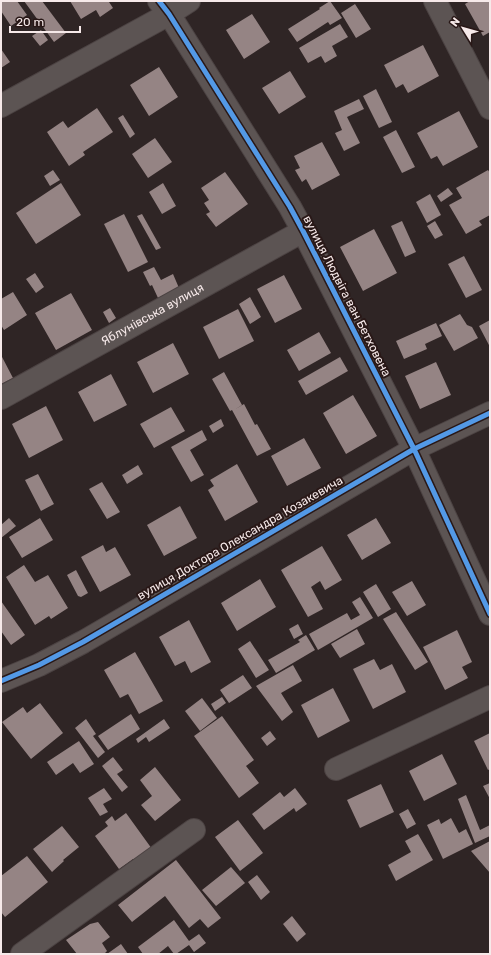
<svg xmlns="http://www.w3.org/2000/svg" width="491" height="955" font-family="Rubik,sans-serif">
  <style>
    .building { fill: #958484 }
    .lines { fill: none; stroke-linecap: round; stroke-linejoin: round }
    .minor-casing { stroke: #4c4343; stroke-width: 24 }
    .minor { stroke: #5c5453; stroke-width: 22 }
    .cycleway-casing { stroke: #291817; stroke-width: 8 }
    .cycleway { stroke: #5399e6; stroke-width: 5 }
    .labels { text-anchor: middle; stroke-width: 4; stroke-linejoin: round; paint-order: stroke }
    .street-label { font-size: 12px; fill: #f6e9e9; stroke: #291817 }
  </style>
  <rect width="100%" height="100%" fill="#2f2525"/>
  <!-- building -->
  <path class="building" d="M1 1H17L27 15 11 26 1 11Z
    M24 1H42L66 33 54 42Z
    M70 1H111L109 2 113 8 100 17 96 10 81 19Z
    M330 1 342 18 330 25 328 22 297 42 288 29 320 9 319 8Z
    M470 1H490V32L483 36 465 4Z
    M355 4 371 29 356 38 341 13Z
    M252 14 270 42 244 59 226 30Z
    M340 24 348 37 332 46 337 56 325 63 321 56 308 63 299 48Z
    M41 30 48 40 40 46 32 36Z
    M423 45 439 76 408 93 403 84 396 88 384 65Z
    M1 49 10 62 1 68Z
    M159 67 178 97 149 116 130 85Z
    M290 71 306 97 279 114 262 88Z
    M376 89 392 122 379 128 363 96Z
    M359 99 364 109 347 117 360 143 344 151 335 133 342 130 334 111Z
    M97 108 113 132 83 152 85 155 69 166 47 132 63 121 68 128Z
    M459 111 478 147 443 166 437 156 431 159 417 133Z
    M123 115 135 134 130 138 118 118Z
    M396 130 415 167 402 173 383 137Z
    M155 138 172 162 148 178 132 154Z
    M322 142 340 175 312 190 306 179 302 182 295 170 300 168 294 156Z
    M53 170 60 180 50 186 44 176Z
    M488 170 490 173V215L479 221 482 225 466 234 449 205 462 198 456 188Z
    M225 172 248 204 216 227 206 214 210 212 204 203 209 200 201 188Z
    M61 183 81 215 36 244 16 213Z
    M163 183 176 206 162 214 149 192Z
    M448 188 453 194 441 202 437 196Z
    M430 194 441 215 427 223 416 202Z
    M124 214 148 262 128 272 104 224Z
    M142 214 161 248 156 250 137 216Z
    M402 221 416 252 405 257 391 226Z
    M435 221 443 235 435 239 427 226Z
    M374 229 397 273 363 291 340 247Z
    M464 256 482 290 466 298 448 264Z
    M154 267 161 280 173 274 179 288 158 298 152 285 150 286 143 272Z
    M35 273 44 287 36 293 26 279Z
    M284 275 302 309 275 323 257 289Z
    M13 292 27 315 4 330 1 325V299Z
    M71 293 92 330 56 350 35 313Z
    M250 297 261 317 250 324 239 304Z
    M110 308 116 318 109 323 103 312Z
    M238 309 254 341 219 359 203 327Z
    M460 314 467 325 472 327 478 338 454 351 439 325Z
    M490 320V347L479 326Z
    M436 323 442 336 425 344 427 349 404 359 396 341Z
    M319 332 331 353 299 371 287 350Z
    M173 343 189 374 153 393 137 362Z
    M1 355 13 378 1 384Z
    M340 357 348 371 306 395 298 381Z
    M436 362 451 395 420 409 405 376Z
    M224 372 242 405 234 410 244 404 255 425 257 424 271 449 257 456 232 410 230 411 212 379Z
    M111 374 127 405 94 422 78 392Z
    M353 395 377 436 346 454 323 413Z
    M46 406 63 440 29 458 12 424Z
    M171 407 185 431 154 448 140 424Z
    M221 419 224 426 213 433 209 426Z
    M202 430 207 440 190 450 204 475 191 482 171 447Z
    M304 438 321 468 287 486 271 456Z
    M237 464 258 502 225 521 208 490 214 486 210 480Z
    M138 465 143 474 127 484 122 475Z
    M38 474 54 504 41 511 25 480Z
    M102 482 120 512 107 519 89 489Z
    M180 506 197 538 164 556 147 525Z
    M9 518 16 526 1 538V525Z
    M40 518 53 540 22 558 9 537Z
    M376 518 391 543 362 560 347 535Z
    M103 545 106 552 115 547 131 575 100 592 81 557Z
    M322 546 342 580 325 590 320 581 311 587 323 609 308 617 281 570Z
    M24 565 35 582 48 575 68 608 51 619 49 616 35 625 6 577Z
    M76 570 88 593 81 597 78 596 67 575Z
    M260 579 276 607 237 631 221 603Z
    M412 581 426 605 407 616 392 592Z
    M376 584 391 609 378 617 363 592Z
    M360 597 373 618 318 650 309 634 347 613 351 620 360 615 352 602Z
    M1 601 25 635 11 645 1 631Z
    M396 612 428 662 415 670 383 619Z
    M189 620 211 662 191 673 185 661 175 666 159 637Z
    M298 624 303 634 294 639 289 629Z
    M357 629 365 644 340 658 331 644Z
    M457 630 472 662 462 667 468 678 445 690 423 647Z
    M306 635 315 650 276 673 268 660 300 642 298 640Z
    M250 641 269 670 256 678 238 649Z
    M135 652 163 701 139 714 128 694 120 698 104 670Z
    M374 659 380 670 392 664 406 692 373 709 353 669Z
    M293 665 302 681 281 693 293 712 282 721 256 686Z
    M243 675 252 688 229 703 220 690Z
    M333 688 350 721 318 738 301 705Z
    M222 697 226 703 215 711 211 704Z
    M202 698 217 718 200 731 185 711Z
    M40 703 63 733 31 759 2 722 23 707 27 713Z
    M131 714 140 729 108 750 98 736Z
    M222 716 254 760 246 766 259 783 239 798 194 736Z
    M86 719 96 734 93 736 105 752 98 758 75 728Z
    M164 719 170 728 149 742 146 737 138 743 136 739Z
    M270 731 276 739 267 746 261 738Z
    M490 733V769L488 770 474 741Z
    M79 741 94 764 80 773 73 763 56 775 47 762Z
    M442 754 457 784 424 801 409 771Z
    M113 757 123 770 117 774 128 787 122 792 102 766Z
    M155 767 181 800 155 821 141 805 152 796 140 780Z
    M490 783V799L483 786Z
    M381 784 394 812 360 828 347 800Z
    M104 788 112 799 103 804 108 812 100 816 88 798Z
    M295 788 307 804 296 812 294 808 264 830 252 814 280 792 284 797Z
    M466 795 480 830 490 825V836L475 843 458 799Z
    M408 809 416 824 407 829 399 814Z
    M126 813 152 849 135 861 133 859 119 869 95 836 108 826 105 822 112 816 115 821Z
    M451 818 459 833 466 829 473 844 443 859 427 825 439 819 441 824Z
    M238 820 263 853 240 871 215 837Z
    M62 826 79 847 63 860 64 861 52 872 33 849Z
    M418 834 433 860 396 881 388 865 411 852 405 841Z
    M490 841V873L471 851Z
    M27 856 48 882 5 917 1 912V876Z
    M176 860 221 918 208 928 200 919 189 928 165 896 132 922 118 905Z
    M231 867 245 883 216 906 202 890Z
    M257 875 270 892 261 900 248 882Z
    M292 916 306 934 297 942 283 924Z
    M174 920 189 941 199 934 206 943 194 952 189 945 176 954H174L168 946 158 954H143L138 947Z
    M98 922 110 937 102 943 107 951 104 954H77L66 940 90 924Z
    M121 944 128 954H107Z"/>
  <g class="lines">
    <!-- minor casing -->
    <g class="minor-casing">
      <g id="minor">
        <path d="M159 1 169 14 290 207 303 231 414 449 490 614"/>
        <path d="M435 1 490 108"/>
        <path d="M1 106 169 14 189 1"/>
        <path id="s1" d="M1 398 303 231"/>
        <path d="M1 681 39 665 83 642 414 449 490 413"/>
        <path d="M336 769 490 697"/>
        <path d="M22 954 194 830"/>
      </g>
    </g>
    <!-- minor -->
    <use href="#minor" class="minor"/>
    <!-- cycleway casing -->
    <g class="cycleway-casing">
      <path id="cycleway" d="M159 1 169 14 290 207 303 231 414 449 490 614
        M1 681 39 665 83 642 414 449 490 413"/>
    </g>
    <!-- cycleway -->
    <use href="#cycleway" class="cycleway"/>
  </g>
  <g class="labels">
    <!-- street labels -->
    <g class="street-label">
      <text transform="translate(347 296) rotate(63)" y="4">вулиця Людвіга ван Бетховена</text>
      <text dy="4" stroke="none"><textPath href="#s1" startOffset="173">Яблунівська вулиця</textPath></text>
      <text transform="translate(240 538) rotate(-30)" y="4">вулиця Доктора Олександра Козакевича</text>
    </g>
  </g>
  <!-- border -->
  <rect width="491" height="955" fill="none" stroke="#f6e9e9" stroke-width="4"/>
  <!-- north arrow -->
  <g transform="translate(463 28) rotate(307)" stroke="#291817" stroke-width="3" paint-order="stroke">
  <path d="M0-3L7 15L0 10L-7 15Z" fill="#f6e9e9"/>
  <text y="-6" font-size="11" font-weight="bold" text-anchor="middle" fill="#f6e9e9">N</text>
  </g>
  <!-- scale -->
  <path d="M10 26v6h70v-6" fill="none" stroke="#f6e9e9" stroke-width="2"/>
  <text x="16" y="26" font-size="12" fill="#f6e9e9" stroke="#291817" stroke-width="3" paint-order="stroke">20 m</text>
</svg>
